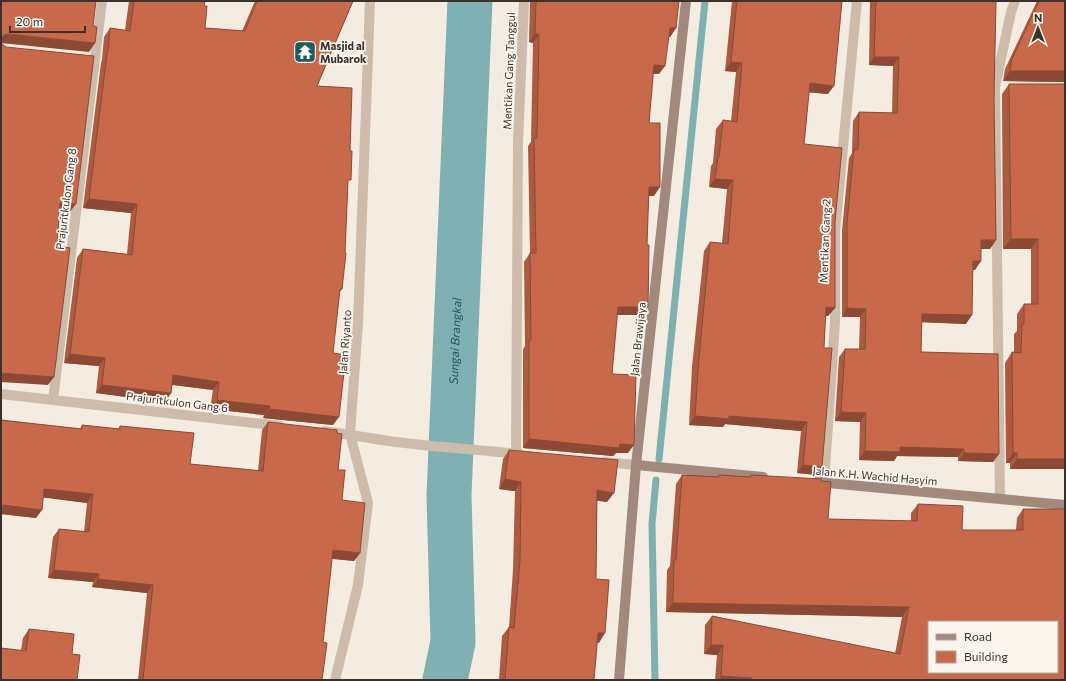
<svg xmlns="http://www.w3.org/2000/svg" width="1066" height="681" font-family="Commissioner,sans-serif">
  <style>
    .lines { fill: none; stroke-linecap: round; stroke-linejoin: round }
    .stream { stroke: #7fb0b2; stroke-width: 7 }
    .river { stroke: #7fb0b2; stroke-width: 45 }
    .street { stroke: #cdbbac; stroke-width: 10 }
    .secondary { stroke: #a18a7d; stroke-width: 10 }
    .wall { fill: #ac5a40 }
    .shaded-wall { fill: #8c4a34 }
    .building { fill: #c8694b; stroke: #8c4a34; fill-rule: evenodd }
    .labels { text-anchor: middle; stroke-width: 3.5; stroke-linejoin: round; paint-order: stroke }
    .poi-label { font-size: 11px; font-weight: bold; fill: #3b302b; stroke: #fbf5ee; text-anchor: start }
    .street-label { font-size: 11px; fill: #3b302b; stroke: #fbf5ee }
    .water-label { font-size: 12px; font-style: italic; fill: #1f5a5e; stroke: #fbf5ee }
  </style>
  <rect width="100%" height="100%" fill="#f4ebe1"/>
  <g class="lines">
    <!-- stream -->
    <path class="stream" d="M659 459 705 1
      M655 680 652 524 656 480"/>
    <!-- river -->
    <path class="river" id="s1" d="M445 680 453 642 449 495 470 1"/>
    <!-- street -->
    <path class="street" d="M1 394 280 426
      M53 400 102 1
      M324 431C348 434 372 439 396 442 437 447 479 450 520 454
      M516 453 518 142 524 1
      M604 462 636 465
      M824 483 835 322V231L857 1
      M1000 499 995 87 1011 12 1015 1
      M335 680 358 585 368 503 350 434 358 323 370 1"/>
    <!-- secondary -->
    <path class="secondary" d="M636 465 763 477
      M817 482 1065 505
      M619 680 636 465 686 1"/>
  </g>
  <!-- wall -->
  <path class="wall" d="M129 1H205L204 6 205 28 242 31 255 1H353L317 86 348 184 342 289 339 293 333 353V425L263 418 264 415 210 409 213 390 172 385 171 393 165 402 96 393 99 366 64 363 77 258 83 249 127 254 131 213 83 208 101 63 102 60 104 37 110 28 125 30Z
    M530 1H679L676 28 670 37H669L659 74H653L649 123 654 196H649L642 315H617L612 374 628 453H616L613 456 523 448V349L525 346 524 262 530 253 528 146 531 142 533 43 529 42Z
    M732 1H842L828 94 809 92 804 144 835 222V308L828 316H825L824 348 822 467 816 475 797 473 801 431 725 424 723 427 689 425 692 367 704 251 710 242 722 243 727 189 709 187 711 166 713 163 716 129 723 120 731 121 736 72 725 71Z
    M870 1H996L994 98 996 240 990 249H981L975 270H973L966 324 922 322 921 352 999 454 993 462 958 461V457L897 456 894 461 859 460 860 422 835 421 839 357 845 349H859L860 317H842V231L849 158 852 153 853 121 859 112 892 113 893 66 869 65Z
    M1037 1H1065V82L1003 81 1005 69Z
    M1009 84H1065V469H1010V463H1006L1005 363 1012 352H1014V334L1017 331V314L1024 304H1031V249H1003L1002 94Z
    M1 420 80 429 82 425 118 429 120 426 190 464 258 471 262 430 268 422 337 433 338 470 342 500 360 553 354 561 332 559 323 642 322 680H138L147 593 92 587 93 582 48 578 53 537 59 529 84 532 87 503 43 497 36 518 1 514Z
    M509 450 607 502 597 500 596 579 599 643 597 642 594 680H499L502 636 509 627 513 570 515 491 499 489 503 459Z
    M682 475 718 477 719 475 750 477 751 475 821 481 828 519 911 521V513L918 504 962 530H1016L1017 518 1023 509 1065 680H715L717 655 704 654 705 625 712 616 895 654 902 617 666 612 667 570 670 566 676 484Z
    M29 629 72 654 21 650 23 638Z"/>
  <!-- shaded-wall -->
  <path class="shaded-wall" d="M670 28H676L670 37H664Z
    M8 34 95 43 89 52 1 43V39L4 35Z
    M535 34H539L533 43 529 42Z
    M874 57H899L893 66 869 65Z
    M731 62 742 63 736 72 725 71Z
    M654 65 665 66 659 74 648 73Z
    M1010 71H1065V82L1003 81Z
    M810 83 834 86 828 94 804 92Z
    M715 179 733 180 727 189 709 187Z
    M649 187H660L654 196H643Z
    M89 199 137 204 131 213 83 208Z
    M60 203 76 204 69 213 53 212Z
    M1011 239H1038L1031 249H1003Z
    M981 240H996L990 249H975Z
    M973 261H981L975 270H967Z
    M618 307H648L642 315H612Z
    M826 307 835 308 828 316H819Z
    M847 308 866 309 860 317H842Z
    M922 314 972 315 966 324 916 322Z
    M70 354 105 358 99 366 64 363Z
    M1 373 54 377 48 385 1 382Z
    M173 375 219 382 213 390 167 384Z
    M102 385 171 393 165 402 96 393Z
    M217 400 270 406 264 415 210 409Z
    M269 409 339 417 333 425 263 418Z
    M841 412 866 413 860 422 835 421Z
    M695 416H729L807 422 801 431 725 424 723 427 689 425Z
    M529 439 634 445 628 453H616L613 456 523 448Z
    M900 447 964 449 958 457 897 456 894 461 859 460 865 451Z
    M964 453 999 454 993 462 958 461Z
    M1013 453H1017L1010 463H1006Z
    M1017 459H1065V469H1010Z
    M803 465 822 467 816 475 797 473Z
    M505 479 521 482 515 491 499 489Z
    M44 489 93 494 87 503 39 497Z
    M597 490 614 493 607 502 591 500Z
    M3 505 42 510 36 518 1 514V508Z
    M333 550 360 553 354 561 327 558Z
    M54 570 99 574 93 582 48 578Z
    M98 579 153 585 147 593 92 587Z
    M673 603 909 607 902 617 666 612Z
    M598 633H605L599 643 592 642Z
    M711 645H723L717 655 704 654Z
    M721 676 752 678 751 680H719Z"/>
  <!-- building -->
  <path class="building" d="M1 1H96L93 26 97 27 95 43 8 34 4 35 1 39Z
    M134 1H205L204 6H207L205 28 245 31 257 1H353L317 86 352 88 350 151H352L351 180H348L345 253H346L342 289H340L333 353 346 355 339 417 269 409 270 406 217 400 219 382 173 375 171 393 102 385 105 358 70 354 83 249 132 255 137 204 89 199 107 54 108 51 110 28 130 31Z
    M536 1H679L676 28H670L665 66 654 65 649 123H660V187H649L647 245H649L648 307H618L612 374 636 375 634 445 620 444 619 448 529 439V340H531L530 253H536L534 138H537L539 34H535Z
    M737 1H842L834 86 810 83 804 144 842 148 835 222V308L826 307 824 348H832L822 467 803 465 807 422 729 416V419L695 416 699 358 710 242 728 244 733 180 715 179 718 157H719L723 120 737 122 742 63 731 62Z
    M876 1H996L994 98 996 240H981V261H973L972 315 922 314 921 352 998 354 999 454 964 453V449L900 447V452L865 451 866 413 841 412 845 349H865L866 309 847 308V223L854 149 858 150 859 112 897 113 899 57H874Z
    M1039 1H1065V71H1010L1012 59Z
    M1 41V43L6 47 94 56 76 204 60 203 57 246 70 248 54 377 1 373Z
    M1009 84H1065V459H1017V453H1013L1012 352 1021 353 1022 324H1024V304H1038V239H1011Z
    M1 420 82 429V425L120 429V426L194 433 190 464 263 471 268 422 337 430V433L342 434 338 470H345L342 500 365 503 360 553 333 550 323 642 327 643 322 680H143L153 585 98 579 99 574 54 570 59 529 89 532 93 494 44 489 42 510 3 505 2 512H1Z
    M509 450 618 460 614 493 597 490 596 579 609 580 605 633H598L594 680H505L509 627 514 628 520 561 521 482 505 479Z
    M682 475 719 477V475L751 477V475L821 479V481L831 482 828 519 917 521 918 504 963 506 962 530H1023V509H1065V680H752V678L721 676 723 645H711L712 616 900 654 909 607 673 603 674 560H676ZM929 622H1057V672H929Z
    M29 629 74 634 72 654 80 655 77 680H1V648L26 651Z"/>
  <!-- icons -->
  <defs>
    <g id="temple-square" transform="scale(1.15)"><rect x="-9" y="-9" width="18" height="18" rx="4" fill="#1f5a5e" stroke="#fbf5ee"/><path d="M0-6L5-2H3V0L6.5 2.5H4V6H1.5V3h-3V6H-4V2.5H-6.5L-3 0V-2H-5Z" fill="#fff"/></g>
  </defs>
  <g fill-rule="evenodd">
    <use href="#temple-square" x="305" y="52"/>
  </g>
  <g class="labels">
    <!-- poi labels -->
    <g class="poi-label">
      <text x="320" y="50">Masjid al<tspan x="320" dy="13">Mubarok</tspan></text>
    </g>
    <!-- street labels -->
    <g class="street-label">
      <text transform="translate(509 71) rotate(-88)" y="4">Mentikan Gang Tanggul</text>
      <text transform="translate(66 199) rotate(-83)" y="4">Prajuritkulon Gang 8</text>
      <text transform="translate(825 241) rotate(-88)" y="4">Mentikan Gang 2</text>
      <text transform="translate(638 339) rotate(-84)" y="4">Jalan Brawijaya</text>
      <text transform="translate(345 342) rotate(-86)" y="4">Jalan Riyanto</text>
      <text transform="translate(177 402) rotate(7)" y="4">Prajuritkulon Gang 6</text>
      <text transform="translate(875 476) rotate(5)" y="4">Jalan K.H. Wachid Hasyim</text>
    </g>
    <!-- water labels -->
    <g class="water-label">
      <text dy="4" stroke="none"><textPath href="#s1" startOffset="340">Sungai Brangkal</textPath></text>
    </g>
  </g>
  <!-- border -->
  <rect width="1066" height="681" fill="none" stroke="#3b302b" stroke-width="4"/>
  <!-- legend -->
  <rect x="928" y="621" width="130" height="52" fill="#fbf5ee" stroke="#aea6a0"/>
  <rect x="936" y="634" width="20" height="6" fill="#a18a7d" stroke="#aea6a0"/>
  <text x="964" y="641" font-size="12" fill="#3b302b">Road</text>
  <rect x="936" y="651" width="20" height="12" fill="#c8694b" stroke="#aea6a0"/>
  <text x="964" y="661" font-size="12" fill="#3b302b">Building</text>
  <!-- north arrow -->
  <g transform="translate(1038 28)" stroke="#fbf5ee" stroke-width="3" paint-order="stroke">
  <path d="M0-3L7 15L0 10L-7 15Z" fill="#3b302b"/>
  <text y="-6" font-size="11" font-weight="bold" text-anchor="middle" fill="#3b302b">N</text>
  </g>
  <!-- scale -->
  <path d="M10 26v6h75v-6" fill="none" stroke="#3b302b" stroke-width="2"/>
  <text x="16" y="26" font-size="12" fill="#3b302b" stroke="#fbf5ee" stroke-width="3" paint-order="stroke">20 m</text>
</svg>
